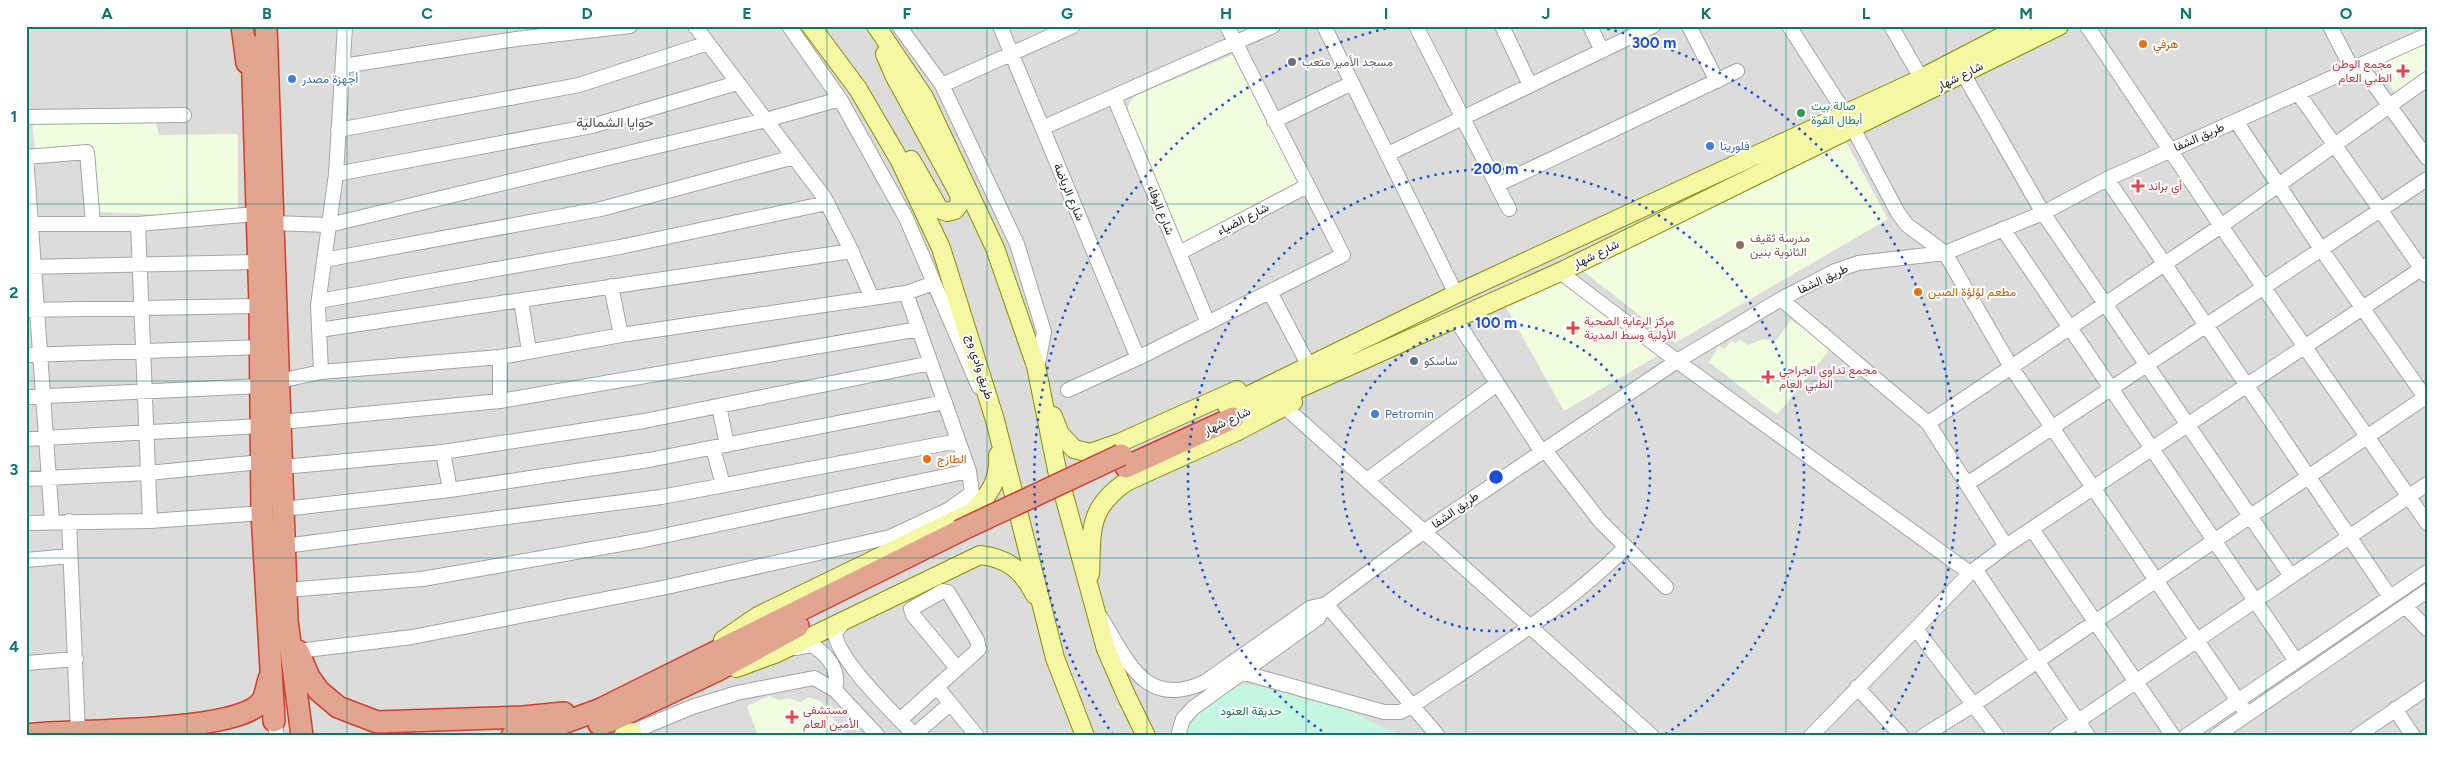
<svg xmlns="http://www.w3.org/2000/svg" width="2453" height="762" font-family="Figtree,Vazirmatn,sans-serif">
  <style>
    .residential { fill: #dcdcdb }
    .education { fill: #f0fddf }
    .park { fill: #c4f7df }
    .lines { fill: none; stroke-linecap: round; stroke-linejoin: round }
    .minor-casing { stroke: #a5a5a5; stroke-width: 16 }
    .major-casing { stroke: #829107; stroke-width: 20 }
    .highway-casing { stroke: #d23e2d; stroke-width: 24 }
    .minor { stroke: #fff; stroke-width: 14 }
    .major { stroke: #f6f7a2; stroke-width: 18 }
    .highway { stroke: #e2a690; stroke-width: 21 }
    .highway-bridge-casing { stroke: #d23e2d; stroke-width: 24; stroke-linecap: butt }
    .highway-bridge { stroke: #e2a690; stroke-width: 21 }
    .grid { fill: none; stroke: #0f766e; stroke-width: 1; stroke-opacity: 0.55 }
    .ring { fill: none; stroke: #1d4ed8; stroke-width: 2.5; stroke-dasharray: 2.5 5 }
    .food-dot { fill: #e8710a; stroke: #fff; stroke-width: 2 }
    .worship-dot { fill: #6b7280; stroke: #fff; stroke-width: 2 }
    .health-dot { fill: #e0444e; stroke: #fff; stroke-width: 2 }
    .shop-dot { fill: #3f7fe0; stroke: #fff; stroke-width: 2 }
    .leisure-dot { fill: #2e9e5b; stroke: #fff; stroke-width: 2 }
    .education-dot { fill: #8d6e63; stroke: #fff; stroke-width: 2 }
    .service-dot { fill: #5c6f8a; stroke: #fff; stroke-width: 2 }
    .labels { text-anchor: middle; stroke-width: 4; stroke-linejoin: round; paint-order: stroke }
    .food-label { font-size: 12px; fill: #c56008; stroke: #fff; text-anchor: start }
    .worship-label { font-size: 12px; fill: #5b616d; stroke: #fff; text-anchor: start }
    .health-label { font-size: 12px; fill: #be3a42; stroke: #fff; text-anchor: start }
    .street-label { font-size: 12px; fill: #1e1e1e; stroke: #fff }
    .shop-label { font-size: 12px; fill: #366cbe; stroke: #fff; text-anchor: start }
    .leisure-label { font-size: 12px; fill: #27864d; stroke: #fff; text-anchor: start }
    .education-label { font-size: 12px; fill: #785e54; stroke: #fff; text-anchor: start }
    .service-label { font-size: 12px; fill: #4e5e75; stroke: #fff; text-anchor: start }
    .park-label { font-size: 12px; fill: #117847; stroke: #fff }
    .neighbourhood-label { font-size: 14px; fill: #515151; stroke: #fff }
    .centre { fill: #1d4ed8; stroke: #fff; stroke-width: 2.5 }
    .ring-label { font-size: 15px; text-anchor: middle; font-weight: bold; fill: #1d4ed8; stroke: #fff; stroke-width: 4; stroke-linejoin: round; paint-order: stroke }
    .neatline { fill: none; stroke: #0f766e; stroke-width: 2 }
    .grid-label { font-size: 16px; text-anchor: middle; font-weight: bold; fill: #0f766e }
  </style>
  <rect width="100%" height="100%" fill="#eeefe5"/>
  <!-- residential -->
  <path class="residential" d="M26 26H2427V736H26Z"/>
  <!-- education -->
  <path class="education" d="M2425 44 2427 76 2397 95 2375 66Z
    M1232 55 1236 57 1299 181 1296 188 1184 245 1181 243 1129 118 1128 107 1131 100 1137 95Z
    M155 118 159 135 238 134V213L171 215 97 212 91 149 35 150 32 122Z
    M1846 142 1888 219 1675 343 1583 271Z
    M1561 278 1662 353 1564 411 1503 302Z
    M1791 320 1832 347 1777 415 1709 362 1719 346 1725 349 1731 341 1736 343 1739 339 1748 345 1763 339 1776 341Z
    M769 696 779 700 788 698 801 702 809 697 820 701 828 708 833 719 844 728 845 736H758L747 706Z"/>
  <!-- park -->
  <path class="park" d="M1248 684 1349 711 1403 736H1185C1188 717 1230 685 1248 684Z"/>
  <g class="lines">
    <!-- minor casing -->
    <g class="minor-casing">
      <path id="minor" d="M695 26 824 197 850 248 872 298
        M789 26 840 99 906 218 979 387
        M899 26 942 85 1017 244 1044 332 1037 369
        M1000 26 1138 358
        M1324 26 1456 294
        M1416 26 1509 209
        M1502 26 1530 85
        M1590 26 1602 51
        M1689 26 1717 81
        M1789 26 1845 113 1898 213 1907 225 1945 253 2011 367 2247 714
        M1891 26 1921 78
        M2087 26 2221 226 2427 523
        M2330 26 2352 69
        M2360 65 2427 158
        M343 66 516 39 630 26
        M1964 75 2043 213 2291 576
        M942 85 1073 26
        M2298 93 2426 275
        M1114 97 1208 323
        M26 117 184 115
        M1274 121 1352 83
        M2236 121 2321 249 2427 400
        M1042 128 1273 26
        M338 130 579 85 708 43
        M1388 154 1653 26
        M26 155 52 522
        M26 157 87 152 93 224
        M336 174 592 126 737 83
        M2107 179 2390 597
        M1497 185 1737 71
        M273 223 329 225 766 120 840 99
        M26 224H138L257 214
        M138 224 150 521
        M2003 229 2296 661
        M1179 253 1307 186
        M324 260 601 209 794 157
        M26 267 259 262
        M1560 272 1677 361 1970 573
        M611 286 621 335
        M1270 292 1309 366
        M906 293 934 283
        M1781 299 1928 423 2006 546
        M521 300 529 351
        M319 301 620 247 827 203
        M26 310 260 306
        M1455 318 1541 451
        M319 330 852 251
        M26 355 260 347
        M500 357V401
        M321 372 318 305 336 174 345 26
        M279 381 321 372 500 357 621 335 906 293 969 471 972 493 948 510 890 537 662 588 412 637 298 651
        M1068 390 1138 358 1343 255 1227 26
        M26 397 260 386
        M719 406 727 445
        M1285 407 1652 736
        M281 422 500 401 919 329
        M1928 423 2221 226 2427 79
        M26 439 261 426
        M713 448 723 485
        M1544 449 1600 521 1666 587
        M443 452 450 490
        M283 467 443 452 644 421 931 363
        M26 479 148 473 261 462
        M1367 480 1497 384
        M1967 484 2427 179
        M284 509 450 490 649 460 945 402
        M69 521 78 732
        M26 523 150 521 262 513
        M2032 529 2173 736
        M285 546 661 497 958 441
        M26 560 70 556
        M1975 569 2088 736
        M287 590 422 579 644 540 969 471
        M1326 604 1438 736
        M2405 606 2427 629
        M1101 618C1128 661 1145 710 1205 682L1310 608 1326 604
        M845 621 835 632C836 659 895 714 915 736
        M1916 629 1997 736
        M795 648 812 645C828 655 840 670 835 690
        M26 663 76 659
        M1241 672 1384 712H1400L1412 706C1485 657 1563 610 1626 547
        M937 687 977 736
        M1857 687 1902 736
        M2395 709 2413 736
        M900 720 979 649 977 640 948 592 943 591 911 609 913 615 957 668
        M274 721 277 736
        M914 735 950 704
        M633 736 632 732 692 707 737 693 814 678 835 690 878 736
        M1178 736 1183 719 1193 708 1318 618 1326 604 1423 532 1677 361 1781 299 1835 271 1858 263 1945 253 2043 213 2107 179 2427 35
        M1811 736 1970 573 2006 546 2427 265
        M1923 736 1973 705 2427 396
        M2056 736 2427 484
        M2186 736 2427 572
        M2216 736 2427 591
        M2357 736 2427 688"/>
    </g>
    <!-- major casing -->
    <g class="major-casing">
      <path id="major" d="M811 26 858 89 900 161 941 248 995 420 1055 658 1085 736
        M876 26 924 97 995 248 1036 366 1057 470 1106 649 1126 695 1146 736
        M885 54 895 77 959 194 960 203 955 210 947 212 939 209 911 160
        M1227 406 1456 294 1914 82 2022 26
        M1053 416 1060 434 1074 449 1090 453 1119 443 1237 390
        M1233 418 1560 272 2059 26
        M1090 574C1092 531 1087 509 1126 482L1236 432 1293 402
        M723 640 758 616 972 512C989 495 1000 480 998 455
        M736 668 777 653 980 555C1008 558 1022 570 1035 595
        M623 736 632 732"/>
    </g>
    <!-- highway casing -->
    <g class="highway-casing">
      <path id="highway" d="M242 26 247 63
        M266 26 287 620 302 736
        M252 46 260 306 262 513 274 721
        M1126 467 1233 418
        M298 651 309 677 319 691 338 707 377 722 523 717 564 713
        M599 724 610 721 716 671 798 626
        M26 735C70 729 239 734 262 701 266 695 267 685 269 679
        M512 736 547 729 601 709 959 531"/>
    </g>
    <!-- minor -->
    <use href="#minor" class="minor"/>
    <!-- major -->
    <use href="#major" class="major"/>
    <!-- highway -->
    <use href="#highway" class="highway"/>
    <!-- highway-bridge casing -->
    <g class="highway-bridge-casing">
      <path id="highway-bridge" d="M959 531 1121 455"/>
    </g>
    <!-- highway-bridge -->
    <use href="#highway-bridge" class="highway-bridge"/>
  </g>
  <!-- grid -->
  <path class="grid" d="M187 26V736M347 26V736M507 26V736M667 26V736M827 26V736M987 26V736M1147 26V736M1306 26V736M1466 26V736M1626 26V736M1786 26V736M1946 26V736M2106 26V736M2266 26V736M26 204H2427M26 381H2427M26 558H2427"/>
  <!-- distance rings -->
  <g class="ring">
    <circle cx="1496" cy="477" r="154"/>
    <path d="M1328 735A308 308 0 1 1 1664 735"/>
    <path d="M1113 735A462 462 0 0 1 1392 27M1600 27A462 462 0 0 1 1879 735"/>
  </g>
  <!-- markers -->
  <g class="food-dot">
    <circle cx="2143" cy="44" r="5"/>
    <circle cx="1918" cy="292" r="5"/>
    <circle cx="927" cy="459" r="5"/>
  </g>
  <circle class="worship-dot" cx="1292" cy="62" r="5"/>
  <g class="health-dot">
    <path d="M2400.5 63.5h5v5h5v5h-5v5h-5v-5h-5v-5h5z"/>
    <path d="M2135.5 178.5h5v5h5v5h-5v5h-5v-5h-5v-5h5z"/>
    <path d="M1570.5 320.5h5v5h5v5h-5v5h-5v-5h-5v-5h5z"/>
    <path d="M1765.5 369.5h5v5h5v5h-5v5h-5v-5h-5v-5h5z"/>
    <path d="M789.5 709.5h5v5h5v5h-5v5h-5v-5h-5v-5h5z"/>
  </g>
  <g class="shop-dot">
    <circle cx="292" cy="79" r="5"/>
    <circle cx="1710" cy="146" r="5"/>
    <circle cx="1375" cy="414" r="5"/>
  </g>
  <circle class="leisure-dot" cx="1801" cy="113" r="5"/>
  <circle class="education-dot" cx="1740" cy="245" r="5"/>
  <circle class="service-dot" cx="1414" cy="361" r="5"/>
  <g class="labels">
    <!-- food labels -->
    <g class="food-label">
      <text x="2153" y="48">هرفي</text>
      <text x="1928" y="296">مطعم لؤلؤة الصين</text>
      <text x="937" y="463">الطازج</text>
    </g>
    <!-- worship labels -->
    <g class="worship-label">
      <text x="1302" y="66">مسجد الأمير متعب</text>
    </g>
    <!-- health labels -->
    <g class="health-label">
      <text x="2392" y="68" text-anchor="end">مجمع الوطن<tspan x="2392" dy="14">الطبي العام</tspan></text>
      <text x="2148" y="190">أي براند</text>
      <text x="1584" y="325">مركز الرعاية الصحية<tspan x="1584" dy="14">الأولية وسط المدينة</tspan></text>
      <text x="1779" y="374">مجمع تداوي الجراحي<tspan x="1779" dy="14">الطبي العام</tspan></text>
      <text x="803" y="714">مستشفى<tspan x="803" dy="14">الأمين العام</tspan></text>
    </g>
    <!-- street labels -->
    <g class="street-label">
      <text transform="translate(1960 76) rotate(-26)" y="4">شارع شهار</text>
      <text transform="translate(2199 137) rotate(-24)" y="4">طريق الشفا</text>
      <text transform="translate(1069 192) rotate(67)" y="4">شارع الرياضة</text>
      <text transform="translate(1161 210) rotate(68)" y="4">شارع الوفاء</text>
      <text transform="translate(1243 219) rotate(-27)" y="4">شارع الضياء</text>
      <text transform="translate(1596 254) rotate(-26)" y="4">شارع شهار</text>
      <text transform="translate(1823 279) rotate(-25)" y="4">طريق الشفا</text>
      <text transform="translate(980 367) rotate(73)" y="4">طريق وادي وج</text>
      <text transform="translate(1227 421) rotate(-25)" y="4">شارع شهار</text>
      <text transform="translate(1455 510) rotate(-35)" y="4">طريق الشفا</text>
    </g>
    <!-- shop labels -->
    <g class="shop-label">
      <text x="302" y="83">أجهزة مصدر</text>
      <text x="1720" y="150">فلورينا</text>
      <text x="1385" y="418">Petromin</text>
    </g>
    <!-- leisure labels -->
    <g class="leisure-label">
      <text x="1811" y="110">صالة بيت<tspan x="1811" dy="14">أبطال القوة</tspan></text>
    </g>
    <!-- education labels -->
    <g class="education-label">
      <text x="1750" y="242">مدرسة ثقيف<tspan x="1750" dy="14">الثانوية بنين</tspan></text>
    </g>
    <!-- service labels -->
    <g class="service-label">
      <text x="1424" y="365">ساسكو</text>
    </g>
    <!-- park labels -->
    <g class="park-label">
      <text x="1251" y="715">حديقة العنود</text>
    </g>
    <!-- neighbourhood labels -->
    <g class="neighbourhood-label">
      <text x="615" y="127">حوايا الشمالية</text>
    </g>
  </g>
  <circle cx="1496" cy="477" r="8" class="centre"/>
  <g class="ring-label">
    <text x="1654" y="48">300 m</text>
    <text x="1496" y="174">200 m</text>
    <text x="1496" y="328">100 m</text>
  </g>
  <!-- border -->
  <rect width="2453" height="762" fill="none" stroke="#ffffff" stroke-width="55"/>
  <rect x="28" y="28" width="2398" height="706" class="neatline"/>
  <g class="grid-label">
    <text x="107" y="19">A</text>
    <text x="267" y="19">B</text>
    <text x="427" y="19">C</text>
    <text x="587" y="19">D</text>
    <text x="747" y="19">E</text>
    <text x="907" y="19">F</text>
    <text x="1067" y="19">G</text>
    <text x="1226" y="19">H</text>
    <text x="1386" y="19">I</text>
    <text x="1546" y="19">J</text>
    <text x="1706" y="19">K</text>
    <text x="1866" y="19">L</text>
    <text x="2026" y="19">M</text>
    <text x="2186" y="19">N</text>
    <text x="2346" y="19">O</text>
    <text x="14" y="122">1</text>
    <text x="14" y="298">2</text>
    <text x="14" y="475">3</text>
    <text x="14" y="652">4</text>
  </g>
</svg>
